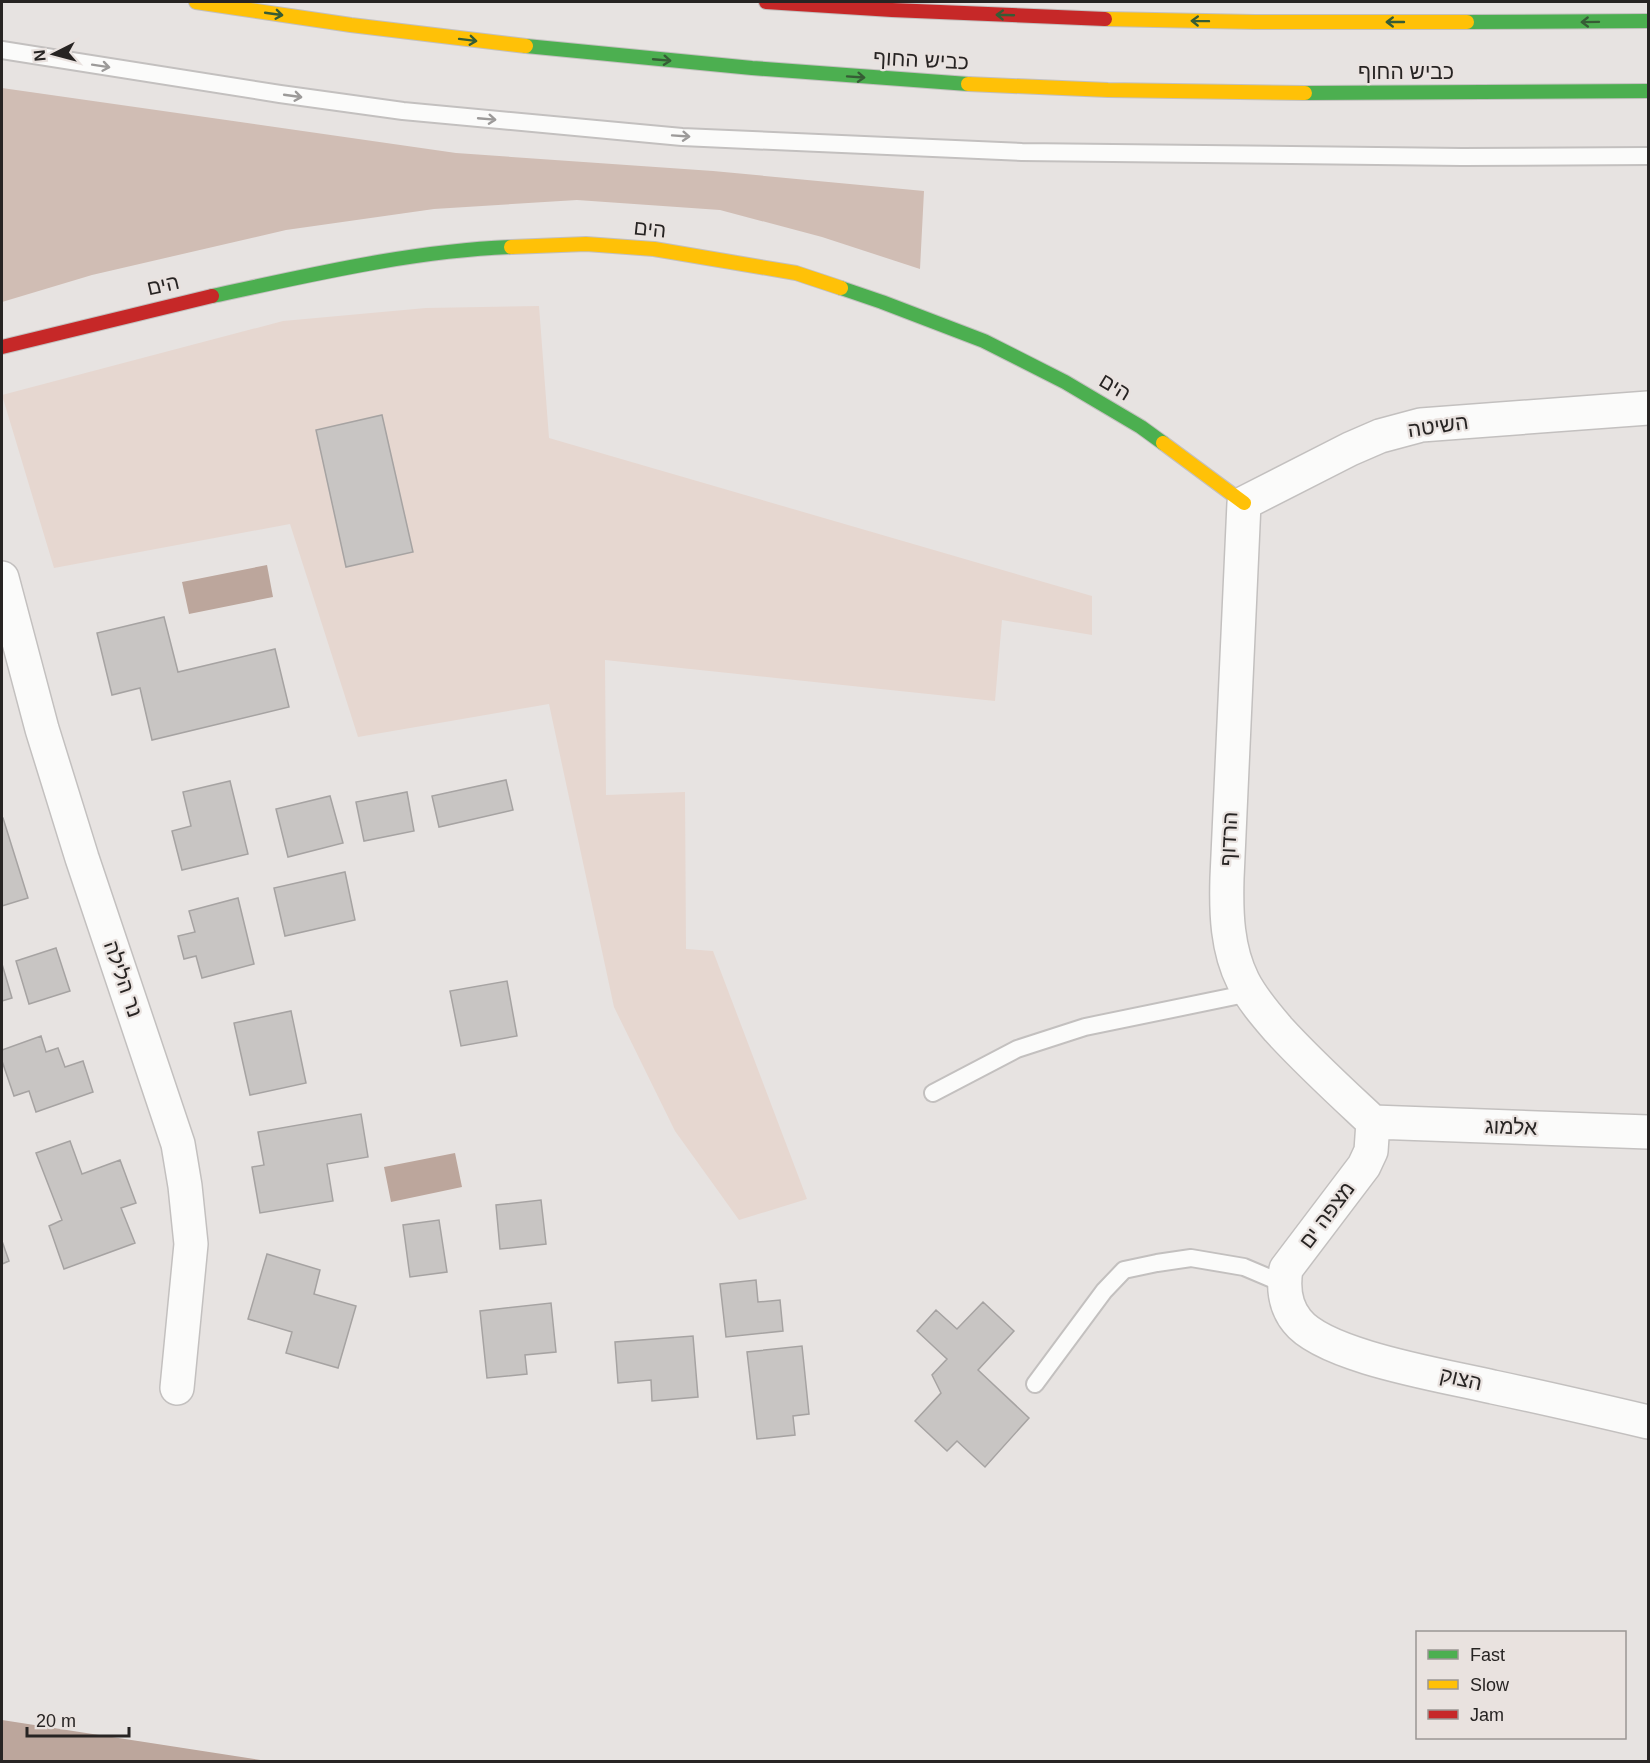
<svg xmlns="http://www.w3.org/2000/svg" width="1650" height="1763" font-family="Helvetica,'Noto Sans Hebrew',sans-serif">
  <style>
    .green { fill: #e6d7d0 }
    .forest { fill: #d0bdb4 }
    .water { fill: #bca69c }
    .building { fill: #c8c5c3; stroke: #a6a3a2; stroke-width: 1.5 }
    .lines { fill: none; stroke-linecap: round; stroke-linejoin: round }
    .lane-casing { stroke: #c3c0bf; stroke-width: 20 }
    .street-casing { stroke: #c3c0bf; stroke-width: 36 }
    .fast-casing { stroke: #c3c0bf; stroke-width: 16 }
    .slow-casing { stroke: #c3c0bf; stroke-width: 16 }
    .jam-casing { stroke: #c3c0bf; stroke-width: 16 }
    .lane { stroke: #fbfbfa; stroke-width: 16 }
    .street { stroke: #fbfbfa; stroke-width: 33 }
    .fast { stroke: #4caf50; stroke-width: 14 }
    .slow { stroke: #ffc107; stroke-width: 14 }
    .jam { stroke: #c62828; stroke-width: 14 }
    .oneway { stroke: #365c35 }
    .oneway2 { stroke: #9c9a99 }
    .labels { text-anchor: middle; stroke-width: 4.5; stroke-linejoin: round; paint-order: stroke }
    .street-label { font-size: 21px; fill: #272423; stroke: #e9e2df }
  </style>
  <rect width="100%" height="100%" fill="#e7e3e1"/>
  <!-- green -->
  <path class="green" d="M539 306 549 438 1092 596V635L1002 620 995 701 605 660 606 795 685 792 686 949 713 951 807 1199 739 1220 675 1131 614 1007 549 704 358 737 290 524 54 568 2 395 283 321 426 308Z"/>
  <!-- forest -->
  <path class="forest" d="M2 88 456 153 713 171 924 191 920 269 822 237 720 210 577 200 434 209 286 230 92 275 2 302Z"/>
  <!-- water -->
  <path class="water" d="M267 565 273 597 189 614 182 582Z
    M455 1153 462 1187 391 1202 384 1167Z
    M2 1720 267 1761H2Z"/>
  <!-- building -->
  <path class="building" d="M382 415 413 552 346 567 316 430Z
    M164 617 178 672 275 649 289 707 152 740 140 688 112 695 97 633Z
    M506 780 513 810 439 827 432 796Z
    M230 781 248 854 182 870 172 831 191 826 183 792Z
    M407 792 414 831 364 841 356 802Z
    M330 796 343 843 288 857 276 809Z
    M2 818H3L28 898 2 906Z
    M345 872 355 920 285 936 274 888Z
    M238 898 254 964 202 978 196 956 184 959 178 936 195 932 189 911Z
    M56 948 70 991 29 1004 16 961Z
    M2 964 12 998 2 1001Z
    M507 981 517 1036 461 1046 450 991Z
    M291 1011 306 1083 250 1095 234 1023Z
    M41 1036 46 1052 58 1048 65 1067 83 1061 93 1092 36 1112 29 1091 14 1096 2 1061V1050Z
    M361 1114 368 1157 327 1164 333 1201 260 1213 252 1167 264 1165 258 1132Z
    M70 1141 82 1174 120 1160 136 1203 121 1208 135 1243 64 1269 49 1226 62 1220 36 1153Z
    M541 1200 546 1244 500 1249 496 1205Z
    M439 1220 447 1272 410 1277 403 1225Z
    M2 1241 9 1261 2 1264Z
    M267 1254 320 1270 314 1294 356 1306 338 1368 286 1353 292 1332 248 1319Z
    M756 1280 758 1302 780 1300 783 1331 726 1337 720 1284Z
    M983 1302 1014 1331 978 1370 1029 1418 985 1467 957 1441 947 1451 915 1421 941 1393 932 1375 947 1359 917 1331 936 1310 957 1329Z
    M551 1303 556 1352 525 1355 527 1374 487 1378 480 1311Z
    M693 1336 698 1397 652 1401 651 1380 618 1383 615 1342Z
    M802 1346 809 1414 793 1416 795 1435 757 1439 747 1352Z"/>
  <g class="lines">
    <!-- lane casing -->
    <g class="lane-casing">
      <path id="lane" d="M2 50 280 94 403 111 682 137 1022 152 1462 157 1648 156
        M933 1093 1017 1049 1085 1027 1250 993
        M1035 1384 1104 1291 1124 1270 1157 1263 1191 1258 1244 1267 1284 1284"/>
    </g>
    <!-- street casing -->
    <g class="street-casing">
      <path id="street" d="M2 578 42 729 82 858 178 1144 185 1186 191 1244 177 1388
        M1373 1122C1341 1092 1308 1062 1278 1029 1266 1015 1252 999 1243 981 1227 949 1226 913 1227 878L1244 503 1350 449 1380 436 1421 425 1648 408
        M1373 1122 1371 1151 1364 1166 1286 1269C1283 1287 1285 1306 1297 1321 1325 1357 1447 1376 1493 1387 1545 1398 1597 1410 1648 1422
        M1373 1122 1648 1132"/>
    </g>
    <!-- fast casing -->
    <g class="fast-casing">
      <path id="fast" d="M1467 22 1648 21
        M526 46 752 68 968 84
        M1305 93 1648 91
        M841 288 882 302 984 341 1065 382 1141 427 1163 443
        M212 296C311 275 410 251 511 247"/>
    </g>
    <!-- slow casing -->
    <g class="slow-casing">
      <path id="slow" d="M196 2 351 25 526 46
        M1105 19 1255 22H1467
        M968 84 1108 90 1305 93
        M511 247 586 244 654 249 796 273 841 288
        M1163 443 1244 503"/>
    </g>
    <!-- jam casing -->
    <g class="jam-casing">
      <path id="jam" d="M766 2 892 10 1105 19
        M2 347 212 296"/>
    </g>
    <!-- lane -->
    <use href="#lane" class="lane"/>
    <!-- street -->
    <use href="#street" class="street"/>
    <!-- fast -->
    <use href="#fast" class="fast"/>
    <!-- slow -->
    <use href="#slow" class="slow"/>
    <!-- jam -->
    <use href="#jam" class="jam"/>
  </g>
  <!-- one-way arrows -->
  <defs><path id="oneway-shaft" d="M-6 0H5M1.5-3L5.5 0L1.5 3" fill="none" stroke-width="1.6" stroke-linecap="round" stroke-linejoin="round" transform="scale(1.5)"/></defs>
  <g class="oneway">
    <use href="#oneway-shaft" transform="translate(274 14) rotate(8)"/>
    <use href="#oneway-shaft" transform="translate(1005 15) rotate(-178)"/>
    <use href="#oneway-shaft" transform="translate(1200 21) rotate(-179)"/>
    <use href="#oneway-shaft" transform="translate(1395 22) rotate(180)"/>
    <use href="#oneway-shaft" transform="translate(1590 22) rotate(179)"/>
    <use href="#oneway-shaft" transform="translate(468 40) rotate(7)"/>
    <use href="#oneway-shaft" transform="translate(662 60) rotate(5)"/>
    <use href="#oneway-shaft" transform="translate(856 77) rotate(4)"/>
  </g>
  <g class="oneway2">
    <use href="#oneway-shaft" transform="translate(101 66) rotate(9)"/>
    <use href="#oneway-shaft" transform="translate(293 96) rotate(8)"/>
    <use href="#oneway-shaft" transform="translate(487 119) rotate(5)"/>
    <use href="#oneway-shaft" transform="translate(681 136) rotate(4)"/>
  </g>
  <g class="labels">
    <!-- street labels -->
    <g class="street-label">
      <text transform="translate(921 60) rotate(3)" y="7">כביש החוף</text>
      <text x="1406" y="79">כביש החוף</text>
      <text transform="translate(650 229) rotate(6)" y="7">הים</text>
      <text transform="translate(163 285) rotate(-13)" y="7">הים</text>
      <text transform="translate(1115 387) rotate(31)" y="7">הים</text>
      <text transform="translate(1438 426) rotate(-8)" y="7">השיטה</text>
      <text transform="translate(1229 839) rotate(-87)" y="7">הרדוף</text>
      <text transform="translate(123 979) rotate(71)" y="7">נר הלילה</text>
      <text transform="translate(1511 1127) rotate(2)" y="7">אלמוג</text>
      <text transform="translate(1327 1215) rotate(-53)" y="7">מצפה ים</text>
      <text transform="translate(1461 1379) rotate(13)" y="7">הצוק</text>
    </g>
  </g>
  <!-- border -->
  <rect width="1650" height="1763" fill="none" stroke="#272423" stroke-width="6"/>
  <!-- legend -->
  <rect x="1416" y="1631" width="210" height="108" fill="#e9e2df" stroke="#9b9694" stroke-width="1.5"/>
  <rect x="1428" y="1650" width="30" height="9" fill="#4caf50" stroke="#9b9694" stroke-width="1.5"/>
  <text x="1470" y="1661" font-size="18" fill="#272423">Fast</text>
  <rect x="1428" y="1680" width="30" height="9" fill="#ffc107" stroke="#9b9694" stroke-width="1.5"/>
  <text x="1470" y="1691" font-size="18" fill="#272423">Slow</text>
  <rect x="1428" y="1710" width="30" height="9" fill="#c62828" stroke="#9b9694" stroke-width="1.5"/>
  <text x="1470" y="1721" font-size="18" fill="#272423">Jam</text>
  <!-- north arrow -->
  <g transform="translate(54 54) rotate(264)" stroke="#e9e2df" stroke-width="4.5" paint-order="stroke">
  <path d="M0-4.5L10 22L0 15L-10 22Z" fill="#272423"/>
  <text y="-9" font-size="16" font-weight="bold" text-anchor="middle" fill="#272423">N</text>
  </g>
  <!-- scale -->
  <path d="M27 1727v9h102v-9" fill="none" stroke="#272423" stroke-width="3"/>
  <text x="36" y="1727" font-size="18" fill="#272423" stroke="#e9e2df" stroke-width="4.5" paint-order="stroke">20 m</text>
</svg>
